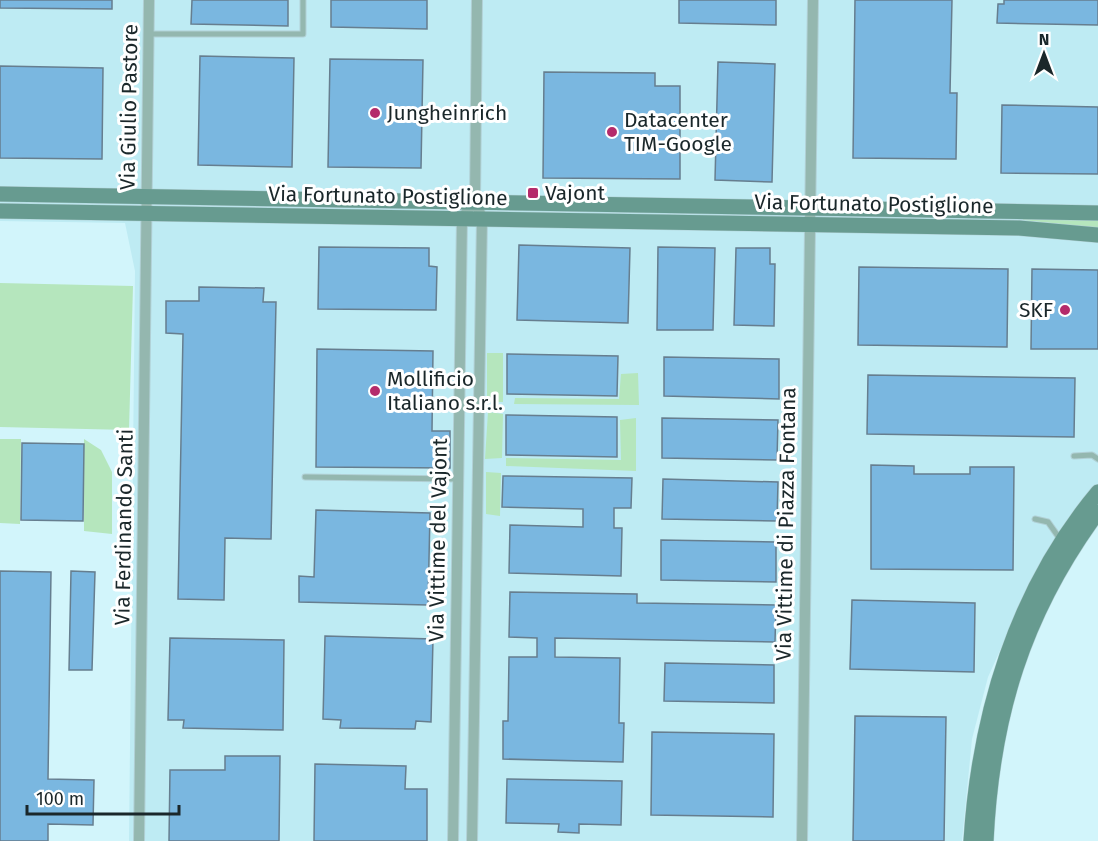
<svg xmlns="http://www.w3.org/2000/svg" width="1098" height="841" font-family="'Fira Sans',sans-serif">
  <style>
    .built { fill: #beebf3 }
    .green { fill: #b5e6bd }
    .building { fill: #7ab7e0; stroke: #667e8f; stroke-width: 1.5 }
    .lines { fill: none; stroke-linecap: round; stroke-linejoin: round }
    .lane-casing { stroke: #b1d0d5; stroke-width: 7 }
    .street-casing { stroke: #b1d0d5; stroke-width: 12 }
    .secondary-casing { stroke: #b1d0d5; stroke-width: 16 }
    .lane { stroke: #94b7af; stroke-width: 5 }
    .street { stroke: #94b7af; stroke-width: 10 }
    .secondary { stroke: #679b90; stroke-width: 15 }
    .poi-dot { fill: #b42b6b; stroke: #fff; stroke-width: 2 }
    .labels { text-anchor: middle; stroke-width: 6; stroke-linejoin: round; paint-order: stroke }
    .street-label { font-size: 21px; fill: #1a272a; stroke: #fff }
    .poi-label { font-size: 21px; fill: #1a272a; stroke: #fff; text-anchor: start }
  </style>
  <rect width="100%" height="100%" fill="#d2f5fb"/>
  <!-- built -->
  <path class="built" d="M0 0H1098V514L1083 498 1064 525 1018 611 988 677 972 739 962 841H129L135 271 125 223 0 221Z"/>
  <!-- green -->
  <path class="green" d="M1023 218 1098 220V228L1023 220Z
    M0 283 133 286 129 430 0 427Z
    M487 353H503V402H487Z
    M638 373 639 405 514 404 515 398 619 399 621 374Z
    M488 412 503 414 502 458 485 459Z
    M636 418V471L506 466V458L621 460 620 420Z
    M0 439H21L20 524 0 523Z
    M84 439 101 450 112 472V534L84 531Z
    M486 472 501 473 500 516 486 514Z"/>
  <!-- building -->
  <path class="building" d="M0 0H112V9L0 8Z
    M192 0H288V26L191 24Z
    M331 0H427V29L331 27Z
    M679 0H776V25L679 23Z
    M855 0H952L950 93H957L956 159 853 158Z
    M1004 0H1098V25L997 23 998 4H1004Z
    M200 56 294 58 292 167 198 165Z
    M330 59 423 60 421 168 328 167Z
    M718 62 775 64 772 182 715 180Z
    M0 66 103 68 102 159 0 158Z
    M544 72 655 73V86H680V179L543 178Z
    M1002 105 1098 107V174L1001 173Z
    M519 245 630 248 628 323 517 320Z
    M319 247 429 248V266L437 267 436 310 318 309Z
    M658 247 715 248 713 330H657Z
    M736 248H770V264H775L774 326 734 325Z
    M859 267 1008 269 1007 347 858 345Z
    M1032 269 1098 270V349H1031Z
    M199 287 264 288 263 302H276L271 539 225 538 224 600 178 599 183 334 166 333V301H199Z
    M317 349 433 351 432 431H450V468L316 467Z
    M507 354 618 356 617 396 507 394Z
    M664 357 779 359V399L664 396Z
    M868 375 1075 378 1074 437 867 434Z
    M506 415 617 417V457L506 455Z
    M662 418 778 420 777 460 662 458Z
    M22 443 84 444 83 521 21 520Z
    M871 465 914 466V474H970V467H1014L1013 570 871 569Z
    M503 476 632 478 631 508H614V528H622L621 576 509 573 510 525 583 527V509L502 507Z
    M663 479 778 482 777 521 662 519Z
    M316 510 430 513 428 605 299 602V576L314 577Z
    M661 540 776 542V582L661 580Z
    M0 571 51 572 48 779 94 780 93 825 48 824V841H0Z
    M71 571 95 572 92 670H69Z
    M510 592 637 594V603L776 605 775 642 555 638V657L620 658 619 723H624L623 762 503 759V721H508L509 657H537V638L509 637Z
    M852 600 975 603 974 672 850 669Z
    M325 636 433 639 431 722 416 721 415 729 340 728 341 720 323 719Z
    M170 638 284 640 283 730 183 728 184 720H168Z
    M665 663 774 665V703L664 701Z
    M855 716 946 717 944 841H853Z
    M652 732 774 734 773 817 651 815Z
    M225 756H280L279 841H169L170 770H225Z
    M315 764 406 766 405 789H427V841H314Z
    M507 779 622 781 621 825 579 824V833L558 832 559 824 506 823Z"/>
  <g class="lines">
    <!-- lane casing -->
    <g class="lane-casing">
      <path id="lane" d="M149 34H303V0
        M1074 456 1092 455 1098 459
        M305 477 458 479
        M1035 519 1048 522 1060 539"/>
    </g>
    <!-- street casing -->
    <g class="street-casing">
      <path id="street" d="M139 841 149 0
        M453 841 462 218 475 201
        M472 841 482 218 475 201 477 0
        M802 841 813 0"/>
    </g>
    <!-- secondary casing -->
    <g class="secondary-casing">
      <path id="secondary" d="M0 194 1098 213
        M0 211 1019 228 1098 235
        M971 841C979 715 1016 590 1098 492
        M986 841C992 716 1023 614 1098 512"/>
    </g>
    <!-- lane -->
    <use href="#lane" class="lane"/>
    <!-- street -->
    <use href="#street" class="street"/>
    <!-- secondary -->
    <use href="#secondary" class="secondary"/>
  </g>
  <!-- markers -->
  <g class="poi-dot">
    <circle cx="375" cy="113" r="6"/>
    <circle cx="612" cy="132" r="6"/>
    <rect x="527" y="187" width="12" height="12" rx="3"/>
    <circle cx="1065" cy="310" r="6"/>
    <circle cx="375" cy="391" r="6"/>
  </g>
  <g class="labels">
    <!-- street labels -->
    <g class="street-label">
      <text transform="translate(129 107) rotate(-89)" y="7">Via Giulio Pastore</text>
      <text transform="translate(388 196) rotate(1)" y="7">Via Fortunato Postiglione</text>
      <text transform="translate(874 204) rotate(1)" y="7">Via Fortunato Postiglione</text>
      <text transform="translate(786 524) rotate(-89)" y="7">Via Vittime di Piazza Fontana</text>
      <text transform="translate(124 527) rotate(-89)" y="7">Via Ferdinando Santi</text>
      <text transform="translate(438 540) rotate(-89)" y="7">Via Vittime del Vajont</text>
    </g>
    <!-- poi labels -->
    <g class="poi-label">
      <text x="387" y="120">Jungheinrich</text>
      <text x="624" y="127">Datacenter<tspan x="624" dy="24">TIM-Google</tspan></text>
      <text x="545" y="200">Vajont</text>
      <text x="1053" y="317" text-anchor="end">SKF</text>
      <text x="387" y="386">Mollificio<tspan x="387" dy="24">Italiano s.r.l.</tspan></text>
    </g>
  </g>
  <!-- north arrow -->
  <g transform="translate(1044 54)" stroke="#ffffff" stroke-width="4.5" paint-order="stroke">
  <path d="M0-4.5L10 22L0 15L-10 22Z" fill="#1a272a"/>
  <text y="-9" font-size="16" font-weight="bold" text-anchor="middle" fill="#1a272a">N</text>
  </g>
  <!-- scale -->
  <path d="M27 805v9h152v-9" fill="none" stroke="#1a272a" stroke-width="3"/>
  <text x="36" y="805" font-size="18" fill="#1a272a" stroke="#ffffff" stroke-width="4.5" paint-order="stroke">100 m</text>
</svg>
